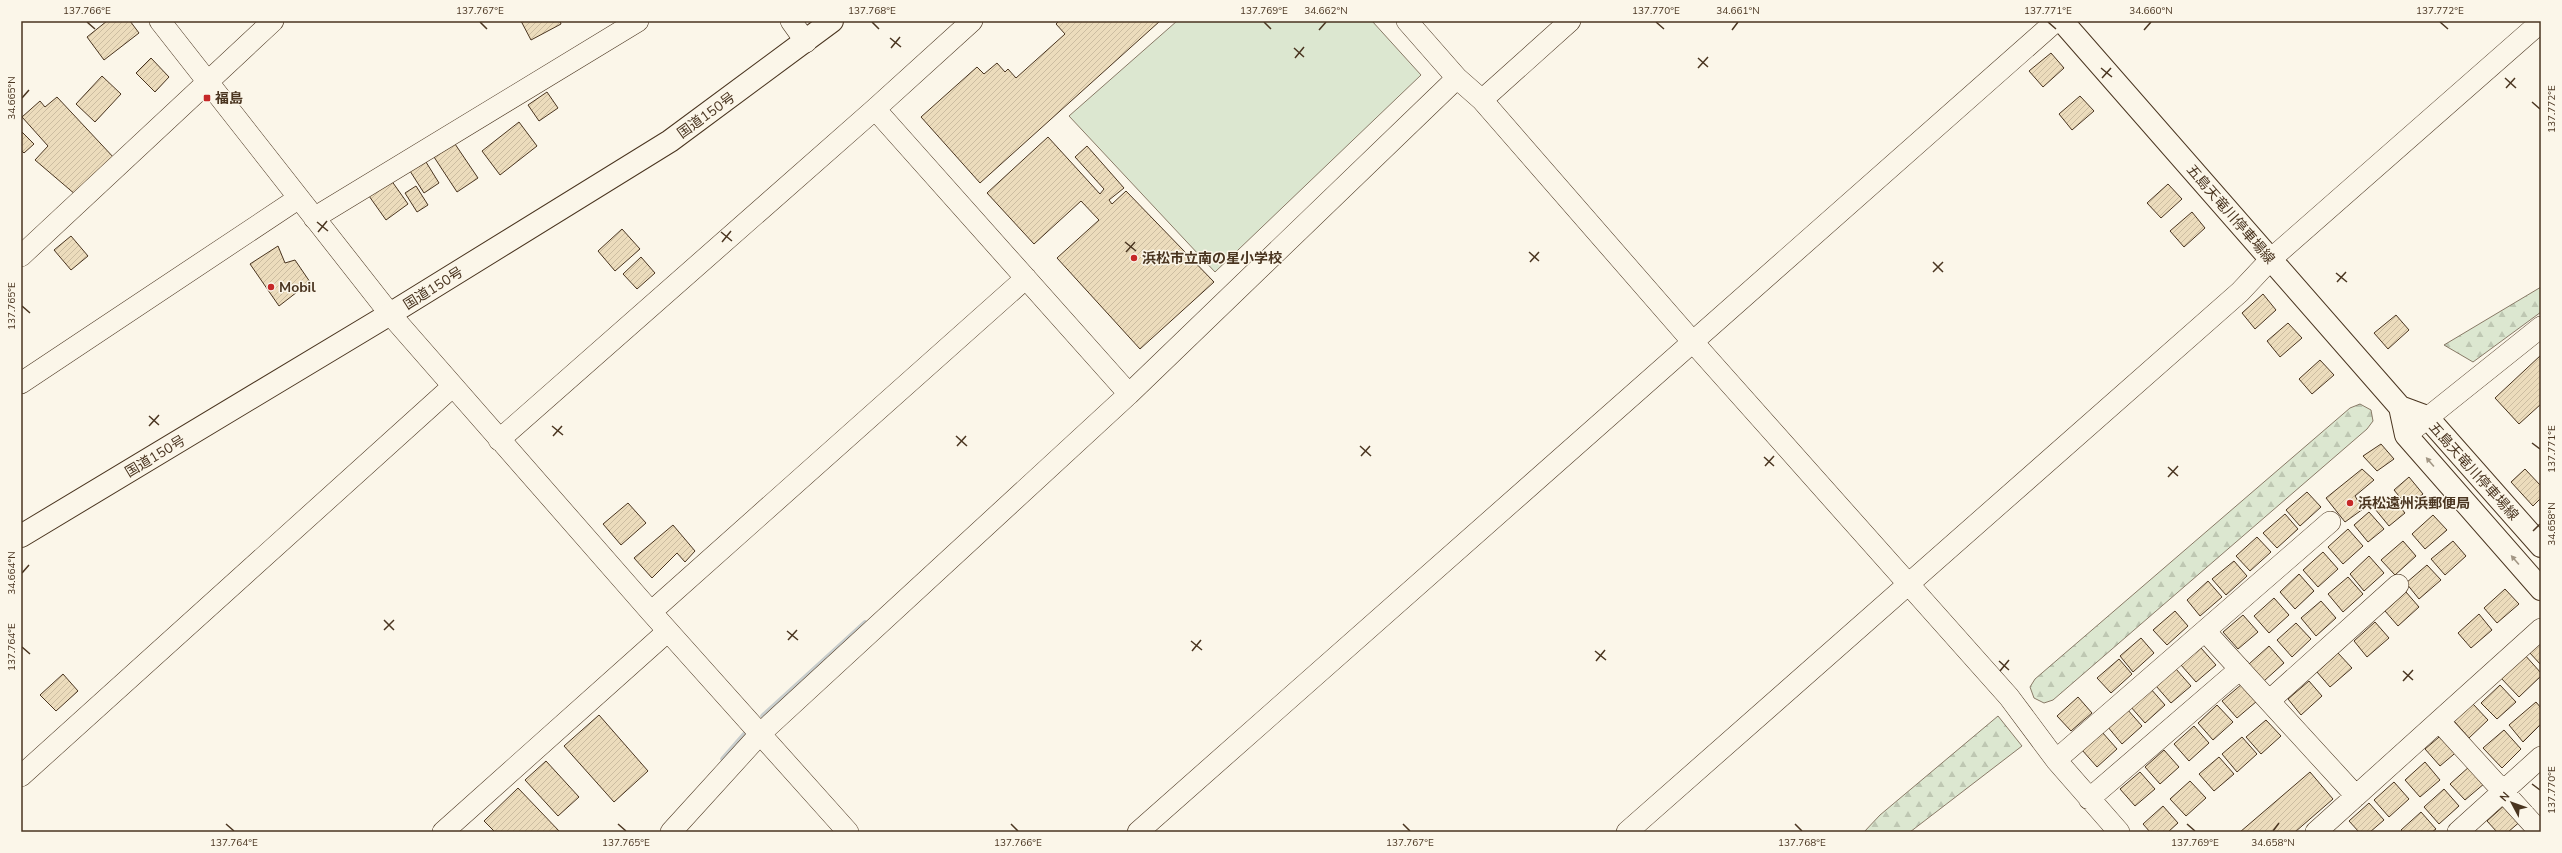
<svg xmlns="http://www.w3.org/2000/svg" width="2562" height="853" font-family="'Nunito Sans','Noto Sans JP',sans-serif">
  <style>
    .grass { fill: #dce7d0; stroke: #887966 }
    .forest { fill: url(#forest-firs); stroke: #887966 }
    .lines { fill: none; stroke-linecap: round; stroke-linejoin: round }
    .stream { stroke: #c9cecd; stroke-width: 5.5 }
    .building { fill: url(#building-hatch); stroke: #4a3520 }
    .minor-casing { stroke: #4a3520; stroke-width: 22 }
    .major-casing { stroke: #4a3520; stroke-width: 24 }
    .highway-casing { stroke: #4a3520; stroke-width: 24 }
    .minor { stroke: #fbf6e9; stroke-width: 21 }
    .major { stroke: #fbf6e9; stroke-width: 22 }
    .highway { stroke: #fbf6e9; stroke-width: 22 }
    .oneway { fill: #a29684 }
    .ticks { fill: none; stroke: #4a3520; stroke-width: 1.5 }
    .poi-dot { fill: #c62828; stroke: #fbf6e9; stroke-width: 1.5 }
    .labels { text-anchor: middle; stroke-width: 3; stroke-linejoin: round; paint-order: stroke }
    .poi-label { font-size: 14px; font-weight: bold; fill: #4a3520; stroke: #fbf6e9; text-anchor: start }
    .street-label { font-size: 14px; fill: #4a3520; stroke: #fbf6e9 }
    .neatline { fill: none; stroke: #4a3520; stroke-width: 1.5 }
    .ticks-label { font-size: 10px; text-anchor: middle; fill: #4a3520 }
  </style>
  <defs>
    <pattern id="forest-firs" width="22" height="20" patternUnits="userSpaceOnUse"><rect width="22" height="20" fill="#dce7d0"/><path d="M5 1l3.5 6h-7zM16 11l3.5 6h-7z" fill="#bec7b2"/></pattern>
    <pattern id="building-hatch" width="6" height="6" patternUnits="userSpaceOnUse"><rect width="6" height="6" fill="#ecdcbc"/><path d="M-1 1l2-2M0 6l6-6M5 7l2-2" fill="none" stroke="#ccbda1"/></pattern>
  </defs>
  <rect width="100%" height="100%" fill="#fbf6e9"/>
  <!-- grass -->
  <path class="grass" d="M1177 21H1372L1421 75 1215 272 1069 116Z"/>
  <!-- forest -->
  <path class="forest" d="M2541 287V312L2473 362 2444 345Z
    M2360 404 2371 410 2373 421 2367 429 2053 700 2044 703 2034 698 2030 687 2035 679 2350 408Z
    M1998 716 2022 746 1910 832H1864L1880 815Z"/>
  <g class="lines">
    <!-- stream -->
    <path class="stream" d="M763 716 865 623
      M723 759 744 735"/>
  </g>
  <!-- building -->
  <path class="building" d="M107 21H130L139 33 104 60 87 37Z
    M521 21H560L561 24 531 40Z
    M1059 21H1160L980 183 921 117 977 67 984 74 997 63 1005 72 1008 69 1016 78 1065 34 1056 24Z
    M2051 53 2064 68 2043 87 2029 71Z
    M151 58 169 77 155 92 136 73Z
    M102 76 121 94 95 122 76 104Z
    M547 92 558 108 539 121 528 105Z
    M2080 96 2094 111 2072 130 2059 114Z
    M57 97 115 159 76 195 35 160 48 146 22 117 40 101 45 107Z
    M519 122 537 146 500 175 482 151Z
    M21 131 34 144 24 153 21 150Z
    M1048 137 1100 194 1104 189 1075 157 1087 146 1124 188 1109 200 1112 204 1126 191 1214 282 1140 349 1057 258 1099 220 1081 201 1034 244 987 193Z
    M455 144 478 178 457 192 434 157Z
    M426 162 439 183 424 193 410 171Z
    M391 180 408 204 386 220 369 196Z
    M2168 184 2182 199 2161 218 2147 203Z
    M416 186 428 205 417 212 405 193Z
    M2192 212 2205 228 2184 247 2170 231Z
    M622 229 640 249 615 271 598 251Z
    M71 236 88 256 71 270 54 250Z
    M278 246 285 263 295 260 310 282 279 306 250 264Z
    M641 257 655 273 637 289 623 274Z
    M2263 294 2276 310 2255 329 2242 313Z
    M2396 315 2409 330 2388 349 2374 333Z
    M2288 323 2302 338 2280 357 2267 341Z
    M2541 355V404L2519 424 2495 398Z
    M2320 360 2334 375 2312 394 2299 379Z
    M2381 444 2394 459 2377 471 2363 456Z
    M2362 469 2374 480 2355 496 2363 509 2345 522 2326 498Z
    M2525 469 2541 486V498L2533 506 2511 482Z
    M2409 477 2423 494 2408 507 2394 490Z
    M2307 492 2321 507 2300 526 2286 510Z
    M2391 496 2405 513 2389 526 2375 509Z
    M628 503 646 523 621 545 603 524Z
    M2369 512 2384 529 2368 542 2354 525Z
    M2285 514 2298 529 2277 548 2263 533Z
    M2433 515 2447 530 2425 549 2412 534Z
    M673 525 695 551 685 562 677 553 652 578 634 558Z
    M2348 529 2363 546 2343 564 2328 547Z
    M2257 537 2271 552 2250 571 2236 556Z
    M2403 541 2416 556 2395 575 2381 560Z
    M2453 541 2466 556 2445 575 2431 559Z
    M2323 552 2338 569 2318 587 2303 570Z
    M2369 556 2384 573 2364 591 2350 574Z
    M2234 561 2247 576 2226 595 2212 579Z
    M2427 565 2441 580 2419 599 2406 583Z
    M2299 574 2314 591 2295 609 2280 592Z
    M2348 577 2363 594 2343 612 2328 594Z
    M2208 581 2222 597 2200 616 2187 600Z
    M2505 589 2519 604 2497 623 2484 608Z
    M2406 592 2419 607 2398 626 2385 611Z
    M2274 598 2289 615 2269 633 2254 616Z
    M2321 601 2336 618 2316 636 2301 618Z
    M2175 611 2188 626 2167 645 2153 630Z
    M2479 614 2492 630 2471 648 2458 633Z
    M2243 615 2258 632 2238 649 2223 632Z
    M2375 622 2389 638 2367 657 2354 641Z
    M2296 623 2311 639 2292 657 2277 640Z
    M2141 638 2154 653 2133 672 2120 656Z
    M2541 642V665L2529 652Z
    M2269 646 2284 663 2264 681 2249 664Z
    M2201 648 2216 665 2196 682 2181 665Z
    M2338 653 2352 668 2330 687 2317 672Z
    M2524 654 2541 673V676L2519 697 2500 677Z
    M2119 659 2132 674 2111 693 2097 678Z
    M2176 669 2191 686 2171 703 2156 686Z
    M63 674 78 691 56 711 40 695Z
    M2309 681 2322 696 2301 715 2288 699Z
    M2242 684 2257 701 2237 718 2222 701Z
    M2500 685 2516 702 2497 719 2481 703Z
    M2150 688 2165 705 2145 723 2130 706Z
    M2078 697 2092 713 2071 731 2057 716Z
    M2536 702 2541 708V724L2523 742 2509 725Z
    M2473 704 2488 720 2469 738 2454 721Z
    M2217 705 2233 722 2213 740 2198 723Z
    M2127 709 2142 726 2122 744 2107 726Z
    M599 715 648 771 614 802 564 746Z
    M2266 720 2281 736 2261 754 2246 737Z
    M2194 726 2209 743 2189 761 2174 744Z
    M2504 730 2521 749 2502 768 2483 748Z
    M2102 732 2117 749 2097 767 2082 750Z
    M2445 732 2460 749 2440 766 2425 749Z
    M2242 737 2257 754 2237 772 2222 754Z
    M2164 750 2179 767 2160 784 2145 767Z
    M2219 757 2234 774 2214 791 2199 774Z
    M546 761 579 797 558 816 525 780Z
    M2425 762 2440 780 2420 797 2405 780Z
    M2470 766 2485 783 2465 800 2450 784Z
    M2140 772 2155 789 2135 806 2120 789Z
    M2310 772 2333 799 2295 832H2240Z
    M2190 781 2206 798 2186 816 2170 799Z
    M2394 782 2409 799 2389 817 2374 800Z
    M518 788 560 832H495L484 821Z
    M2444 789 2459 806 2439 824 2424 807Z
    M2369 803 2384 820 2370 832H2359L2349 821Z
    M2507 803 2522 820 2508 832H2497L2487 821Z
    M2163 806 2178 823 2168 832H2150L2143 824Z
    M2421 812 2436 829 2432 832H2403L2401 830Z"/>
  <g class="lines">
    <!-- minor casing -->
    <g class="minor-casing">
      <path id="minor" d="M160 21 390 314 651 612 848 832
        M791 21 806 42
        M1407 21 1457 78 1482 100 1692 341 2009 697 2056 760 2119 832
        M1482 100 1570 21
        M875 109 1129 394
        M314 218 638 21
        M21 256 273 21
        M21 383 299 198
        M2406 435 2541 327
        M499 440 875 109 972 21
        M651 612 1026 278
        M2205 631 2356 796
        M2269 701 2398 585
        M2439 721 2540 832
        M2056 760 2330 522
        M21 776 452 387
        M2089 799 2240 669
        M443 832 668 631
        M671 832 761 733 1129 394 1457 78
        M1138 832 2056 21
        M1627 832 2240 292 2271 259 2541 22
        M2316 832 2541 629
        M2458 832 2541 757"/>
    </g>
    <!-- major casing -->
    <g class="major-casing">
      <path id="major" d="M2062 21 2400 407 2427 417 2541 546
        M2400 407 2406 435 2541 589"/>
    </g>
    <!-- highway casing -->
    <g class="highway-casing">
      <path id="highway" d="M21 536 390 314 670 141 832 21"/>
    </g>
    <!-- minor -->
    <use href="#minor" class="minor"/>
    <!-- major -->
    <use href="#major" class="major"/>
    <!-- highway -->
    <use href="#highway" class="highway"/>
  </g>
  <!-- one-way arrows -->
  <defs><path id="oneway-solid" d="M-6-.8H1V-3.2L6.5 0L1 3.2V.8H-6Z"/></defs>
  <g class="oneway">
    <use href="#oneway-solid" transform="translate(2430 462) rotate(-131)"/>
    <use href="#oneway-solid" transform="translate(2515 560) rotate(-131)"/>
  </g>
  <!-- ticks -->
  <path class="ticks" d="M87 22 95 29M480 22 487 29M872 22 879 29M1264 22 1271 29M1656 22 1664 29M2048 22 2056 29M2440 22 2448 29M1319 30 1326 22M1732 30 1738 22M2144 30 2151 22M890 38 901 47M891 48 900 37M1294 48 1304 57M1295 58 1304 47M1698 58 1708 67M1698 68 1708 57M2101 68 2112 77M2102 78 2111 68M2505 78 2516 88M2506 88 2515 78M22 98 29 90M2532 102 2540 109M317 222 328 231M318 232 327 221M721 232 732 241M722 242 731 231M1125 242 1136 251M1126 252 1135 242M1529 252 1539 261M1530 262 1539 252M1933 262 1943 272M1933 272 1943 262M2336 273 2347 282M2337 282 2346 272M22 306 30 313M149 416 159 425M149 426 159 415M552 426 563 435M553 436 562 426M956 436 967 446M2532 443 2540 449M957 446 966 436M1360 446 1371 456M1361 456 1370 446M1764 457 1774 466M1765 466 1774 456M2168 467 2178 476M2168 477 2178 466M2533 531 2540 524M22 573 29 565M384 620 394 630M384 630 394 620M787 631 798 640M788 640 797 630M1191 641 1202 650M22 647 30 654M1192 651 1201 640M1595 651 1606 660M1596 661 1605 650M1999 661 2009 670M2000 671 2009 660M2403 671 2413 680M2403 681 2413 670M2532 784 2540 790M226 824 234 831M618 824 626 831M1011 824 1018 831M1403 824 1410 831M1795 824 1802 831M2187 824 2195 831M2273 831 2279 823"/>
  <!-- markers -->
  <g class="poi-dot">
    <rect x="203" y="94" width="8" height="8" rx="2"/>
    <circle cx="1134" cy="258" r="4"/>
    <circle cx="271" cy="287" r="4"/>
    <circle cx="2350" cy="503" r="4"/>
  </g>
  <g class="labels">
    <!-- poi labels -->
    <g class="poi-label">
      <text x="215" y="103">福島</text>
      <text x="1142" y="263">浜松市立南の星小学校</text>
      <text x="279" y="292">Mobil</text>
      <text x="2358" y="508">浜松遠州浜郵便局</text>
    </g>
    <!-- street labels -->
    <g class="street-label">
      <text transform="translate(706 115) rotate(-36)" y="5">国道150号</text>
      <text transform="translate(2231 214) rotate(49)" y="5">五島天竜川停車場線</text>
      <text transform="translate(433 288) rotate(-32)" y="5">国道150号</text>
      <text transform="translate(155 456) rotate(-31)" y="5">国道150号</text>
      <text transform="translate(2474 471) rotate(48)" y="5">五島天竜川停車場線</text>
    </g>
  </g>
  <!-- border -->
  <rect width="2562" height="853" fill="none" stroke="#fbf6e9" stroke-width="44"/>
  <!-- north arrow -->
  <g transform="translate(2512 803) rotate(311)" stroke="#fbf6e9" stroke-width="3" paint-order="stroke">
  <path d="M0-3L7 15L0 10L-7 15Z" fill="#4a3520"/>
  <text y="-6" font-size="11" font-weight="bold" text-anchor="middle" fill="#4a3520">N</text>
  </g>
  <rect x="22" y="22" width="2518" height="809" class="neatline"/>
  <g class="ticks-label">
    <text x="87" y="14">137.766°E</text>
    <text x="480" y="14">137.767°E</text>
    <text x="872" y="14">137.768°E</text>
    <text x="1264" y="14">137.769°E</text>
    <text x="1326" y="14">34.662°N</text>
    <text x="1656" y="14">137.770°E</text>
    <text x="1738" y="14">34.661°N</text>
    <text x="2048" y="14">137.771°E</text>
    <text x="2151" y="14">34.660°N</text>
    <text x="2440" y="14">137.772°E</text>
    <text transform="translate(11 98) rotate(-90)" y="4">34.665°N</text>
    <text transform="translate(2551 109) rotate(-90)" y="4">137.772°E</text>
    <text transform="translate(11 306) rotate(-90)" y="4">137.765°E</text>
    <text transform="translate(2551 449) rotate(-90)" y="4">137.771°E</text>
    <text transform="translate(2551 524) rotate(-90)" y="4">34.658°N</text>
    <text transform="translate(11 573) rotate(-90)" y="4">34.664°N</text>
    <text transform="translate(11 647) rotate(-90)" y="4">137.764°E</text>
    <text transform="translate(2551 790) rotate(-90)" y="4">137.770°E</text>
    <text x="234" y="846">137.764°E</text>
    <text x="626" y="846">137.765°E</text>
    <text x="1018" y="846">137.766°E</text>
    <text x="1410" y="846">137.767°E</text>
    <text x="1802" y="846">137.768°E</text>
    <text x="2195" y="846">137.769°E</text>
    <text x="2273" y="846">34.658°N</text>
  </g>
</svg>
